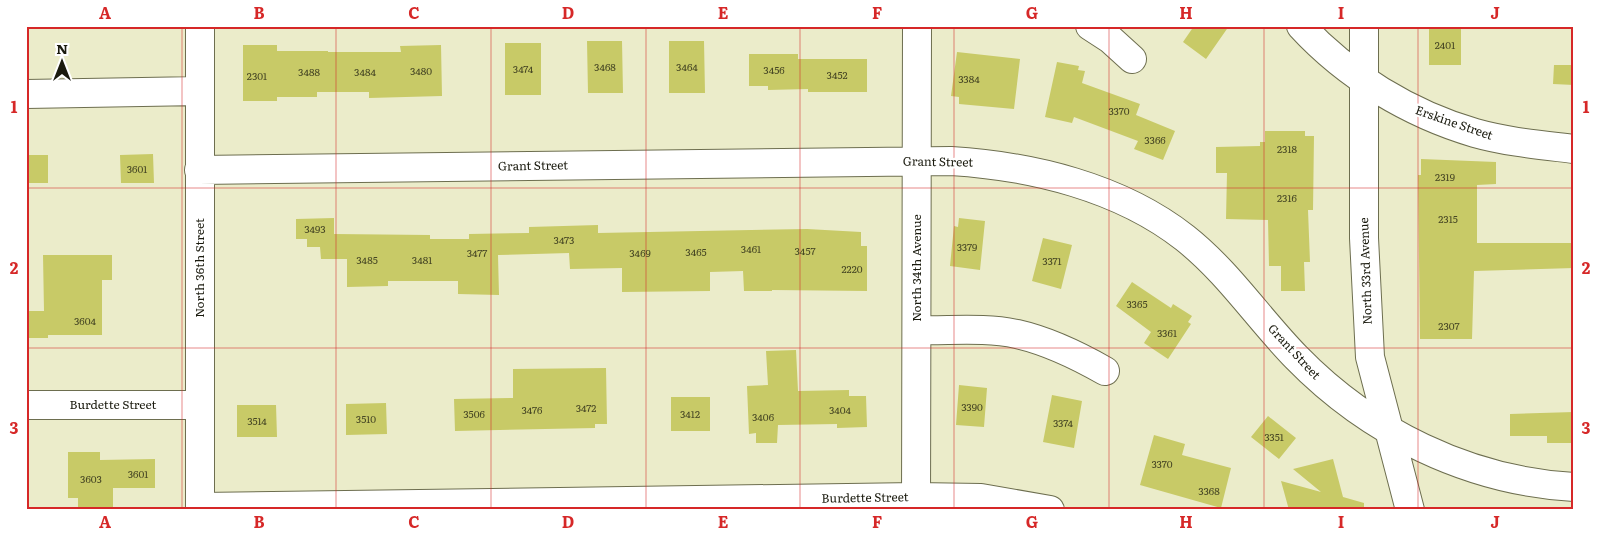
<svg xmlns="http://www.w3.org/2000/svg" width="1600" height="536" font-family="Literata,serif">
  <style>
    .building { fill: #c8ca67 }
    .lines { fill: none; stroke-linecap: round; stroke-linejoin: round }
    .minor-casing { stroke: #6d6e4f; stroke-width: 30 }
    .minor { stroke: #fff; stroke-width: 28 }
    .grid { fill: none; stroke: #d62828; stroke-width: 1; stroke-opacity: 0.55 }
    .labels { text-anchor: middle; stroke-width: 4.5; stroke-linejoin: round; paint-order: stroke }
    .number-label { font-size: 10px; fill: #464624 }
    .street-label { font-size: 12px; fill: #1a1a0e; stroke: #fff }
    .neatline { fill: none; stroke: #d62828; stroke-width: 2 }
    .grid-label { font-size: 16px; text-anchor: middle; font-weight: bold; fill: #d62828 }
  </style>
  <rect width="100%" height="100%" fill="#ebecca"/>
  <!-- building -->
  <path class="building" d="M1194 26H1229L1206 59 1183 42Z
    M1429 26H1461V65H1429Z
    M587 41H622L623 93H588Z
    M669 41H704L705 93H669Z
    M505 43H541V95H505Z
    M243 45H277V51H328V52H401L400 46 441 45 442 96 369 98V92H317V97H277V101H243Z
    M957 52 1020 59 1014 109 959 104V97L951 96Z
    M749 54H798V59H867V92H808V89L768 90V86H749Z
    M1057 62 1079 66 1078 70 1085 71 1082 83 1140 104 1136 115 1175 131 1163 160 1134 149 1138 141 1074 117 1072 123 1045 117Z
    M1554 65H1574V85L1553 84Z
    M1265 131H1305V136H1314L1313 210H1308L1310 262H1304L1305 291H1281V266H1269L1268 220 1226 219 1227 173H1216V147L1260 146V142H1265Z
    M153 154 154 183H121L120 155Z
    M26 155H48V183H26Z
    M1421 159 1496 162V184L1477 185V243H1574V268L1474 271 1472 339H1420L1418 175H1421Z
    M334 218V234L430 235V239H469V234L529 233V227L598 225V233L807 229 861 232V246H867V291L772 290V291H744L743 271 710 272V291L622 292V268L570 269 569 253 498 255 499 295 458 294V281H388V286L347 287V259H321L320 247H307V239H296V219Z
    M959 218 985 221 980 270 950 266 954 226 958 227Z
    M1043 238 1072 245 1061 289 1032 281Z
    M43 255H112V280H102V335H48V338H26V311H44Z
    M1132 282 1171 308 1173 304 1192 316 1188 322 1191 324 1168 359 1144 343 1151 332 1116 306Z
    M796 350 798 391 849 390V396H866L867 427 837 428V424L778 425 777 443H756V433L749 434 747 386 768 385 766 351Z
    M606 368 607 424H595V428L455 431 454 399 513 398V369Z
    M959 385 987 388 984 427 956 425Z
    M1052 395 1082 401 1074 448 1043 442Z
    M671 397H710V431H671Z
    M386 403 387 434 346 435V404Z
    M237 405H276L277 437H237Z
    M1574 412V443H1547V436H1510V414Z
    M1268 416 1296 438 1279 459 1251 437Z
    M1154 435 1185 444 1182 455 1231 468 1221 508 1140 485Z
    M68 452H100V460L155 459V488H113V509H78V498H68Z
    M1333 459 1343 497 1364 503V510H1289L1281 481 1321 492 1293 469Z"/>
  <g class="lines">
    <!-- minor casing -->
    <g class="minor-casing">
      <path id="minor" d="M200 26V510
        M1090 26 1110 39 1132 59
        M1301 26C1347 76 1410 114 1475 133 1507 142 1541 145 1574 149
        M1364 26V238L1370 357 1410 510
        M26 94 200 91
        M199 170 951 161C1032 166 1120 187 1185 238 1228 272 1258 318 1296 357 1369 432 1468 481 1574 487
        M917 330C949 331 985 327 1017 334 1048 341 1077 355 1105 371
        M26 405H200
        M200 507 916 497 981 498 1050 510
        M916 510 917 26"/>
    </g>
    <!-- minor -->
    <use href="#minor" class="minor"/>
  </g>
  <!-- grid -->
  <path class="grid" d="M182 26V510M336 26V510M491 26V510M646 26V510M800 26V510M954 26V510M1109 26V510M1264 26V510M1418 26V510M26 188H1574M26 348H1574"/>
  <g class="labels">
    <!-- number labels -->
    <g class="number-label">
      <text x="1445" y="49">2401</text>
      <text x="605" y="71">3468</text>
      <text x="687" y="71">3464</text>
      <text x="523" y="73">3474</text>
      <text x="774" y="74">3456</text>
      <text x="421" y="75">3480</text>
      <text x="309" y="76">3488</text>
      <text x="365" y="76">3484</text>
      <text x="837" y="79">3452</text>
      <text x="257" y="80">2301</text>
      <text x="969" y="83">3384</text>
      <text x="1119" y="115">3370</text>
      <text x="1155" y="144">3366</text>
      <text x="1287" y="153">2318</text>
      <text x="137" y="173">3601</text>
      <text x="1445" y="181">2319</text>
      <text x="1287" y="202">2316</text>
      <text x="1448" y="223">2315</text>
      <text x="315" y="233">3493</text>
      <text x="564" y="244">3473</text>
      <text x="967" y="251">3379</text>
      <text x="751" y="253">3461</text>
      <text x="805" y="255">3457</text>
      <text x="696" y="256">3465</text>
      <text x="477" y="257">3477</text>
      <text x="640" y="257">3469</text>
      <text x="367" y="264">3485</text>
      <text x="422" y="264">3481</text>
      <text x="1052" y="265">3371</text>
      <text x="852" y="273">2220</text>
      <text x="1137" y="308">3365</text>
      <text x="85" y="325">3604</text>
      <text x="1449" y="330">2307</text>
      <text x="1167" y="337">3361</text>
      <text x="972" y="411">3390</text>
      <text x="586" y="412">3472</text>
      <text x="532" y="414">3476</text>
      <text x="840" y="414">3404</text>
      <text x="474" y="418">3506</text>
      <text x="690" y="418">3412</text>
      <text x="763" y="421">3406</text>
      <text x="366" y="423">3510</text>
      <text x="257" y="425">3514</text>
      <text x="1063" y="427">3374</text>
      <text x="1274" y="441">3351</text>
      <text x="1162" y="468">3370</text>
      <text x="138" y="478">3601</text>
      <text x="91" y="483">3603</text>
      <text x="1209" y="495">3368</text>
    </g>
    <!-- street labels -->
    <g class="street-label">
      <text transform="translate(1454 123) rotate(19)" y="4">Erskine Street</text>
      <text transform="translate(938 162) rotate(1)" y="4">Grant Street</text>
      <text transform="translate(533 166) rotate(-1)" y="4">Grant Street</text>
      <text transform="translate(200 268) rotate(-90)" y="4">North 36th Street</text>
      <text transform="translate(917 268) rotate(-90)" y="4">North 34th Avenue</text>
      <text transform="translate(1366 271) rotate(-92)" y="4">North 33rd Avenue</text>
      <text transform="translate(1294 352) rotate(47)" y="4">Grant Street</text>
      <text x="113" y="409">Burdette Street</text>
      <text transform="translate(865 498) rotate(-1)" y="4">Burdette Street</text>
    </g>
  </g>
  <!-- border -->
  <rect width="1600" height="536" fill="none" stroke="#ffffff" stroke-width="55"/>
  <!-- north arrow -->
  <g transform="translate(62 62)" stroke="#ffffff" stroke-width="4" paint-order="stroke">
  <path d="M0-4L9 19L0 12L-9 19Z" fill="#1a1a0e"/>
  <text y="-8" font-size="14" font-weight="bold" text-anchor="middle" fill="#1a1a0e">N</text>
  </g>
  <rect x="28" y="28" width="1544" height="480" class="neatline"/>
  <g class="grid-label">
    <text x="105" y="19">A</text>
    <text x="259" y="19">B</text>
    <text x="414" y="19">C</text>
    <text x="568" y="19">D</text>
    <text x="723" y="19">E</text>
    <text x="877" y="19">F</text>
    <text x="1032" y="19">G</text>
    <text x="1186" y="19">H</text>
    <text x="1341" y="19">I</text>
    <text x="1495" y="19">J</text>
    <text x="14" y="113">1</text>
    <text x="1586" y="113">1</text>
    <text x="14" y="274">2</text>
    <text x="1586" y="274">2</text>
    <text x="14" y="434">3</text>
    <text x="1586" y="434">3</text>
    <text x="105" y="528">A</text>
    <text x="259" y="528">B</text>
    <text x="414" y="528">C</text>
    <text x="568" y="528">D</text>
    <text x="723" y="528">E</text>
    <text x="877" y="528">F</text>
    <text x="1032" y="528">G</text>
    <text x="1186" y="528">H</text>
    <text x="1341" y="528">I</text>
    <text x="1495" y="528">J</text>
  </g>
</svg>
